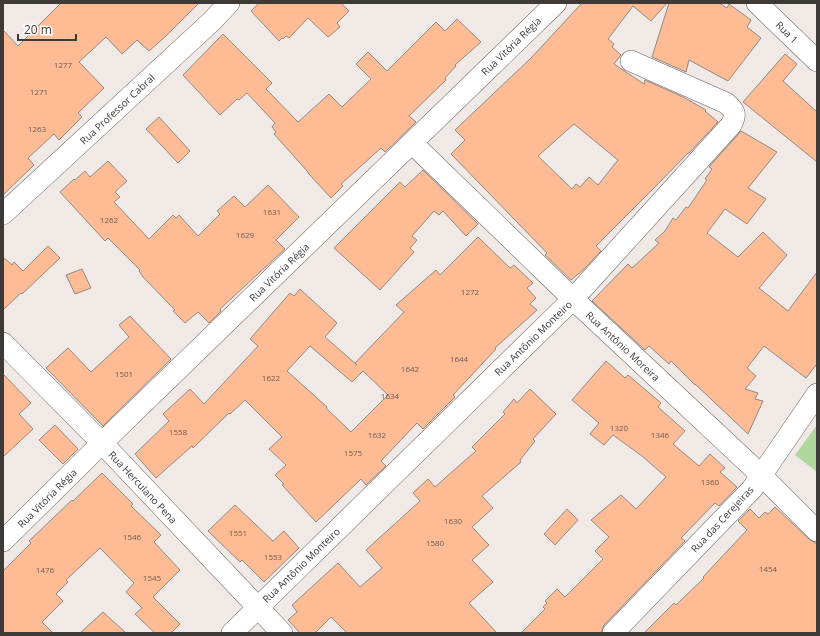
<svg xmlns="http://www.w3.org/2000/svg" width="820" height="636" font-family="'Open Sans',sans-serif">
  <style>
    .green { fill: #b0d79d }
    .building { fill: #febb94; stroke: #908a86; fill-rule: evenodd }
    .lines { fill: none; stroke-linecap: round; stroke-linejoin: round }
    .minor-casing { stroke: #68625e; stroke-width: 22 }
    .minor { stroke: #fff; stroke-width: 21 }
    .labels { text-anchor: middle; stroke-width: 3; stroke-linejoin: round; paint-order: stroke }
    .number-label { font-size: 8px; fill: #6d5a4f }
    .street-label { font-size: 10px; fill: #3d3a38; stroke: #fff }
  </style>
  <rect width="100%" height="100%" fill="#f0e9e5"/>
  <!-- green -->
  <path class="green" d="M817 425V472L795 455Z"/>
  <!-- building -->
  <path class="building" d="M61 3H199L166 36 149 51 137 40 122 54 106 37 79 62 104 88 78 113 82 117 59 140 54 134 28 158 34 165 3 195V30L18 46Z
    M259 3H341L349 11 337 23 340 27 328 37 308 18 289 38 286 36 283 39 282 38 279 41 251 11Z
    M582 3H667L651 21 633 6 608 39 614 44 612 47 621 55 614 64 644 84 645 80 683 97 706 110 705 111 718 122 689 153H688L657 185 596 246 601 251 584 269 571 280 545 255 547 253 451 154 465 140 455 130 531 58ZM574 124 618 160 598 185 589 177 580 187 576 184 572 189 538 156Z
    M669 3H719L727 8 729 4 751 20 747 27 761 38 728 81 689 60 686 72 652 57Z
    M457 19 481 42 455 65 456 66 445 78 446 80 409 116 416 122 385 152 381 148 341 184 343 186 331 198 308 173V172L274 134 276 132 272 127 275 123 247 93 239 100 237 99 220 115 183 75 223 34 272 83 266 89 298 122 329 94 342 107 371 79 356 64 368 52 387 71 436 22 445 31Z
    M785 54 797 64 783 81 817 112V162L743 102Z
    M159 117 190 151 178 163 146 129Z
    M741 131 777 152 748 188 766 199 747 224 725 209 707 233 738 257 763 232 787 255 759 288 788 311 817 272V364L806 378 764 346 747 368 756 376 745 389 758 393 755 399 763 401 748 434 695 384V385L671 361 669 364 649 346 645 350 592 301 628 264 632 268 659 243 655 240 665 231 673 218 676 220 686 207 688 208 707 180 705 179 712 169 709 167Z
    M108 161 127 181 115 192 120 197 114 202 149 239 173 215 176 218 179 215 198 236 220 214 217 211 234 196 245 207 268 185 299 217 276 240 285 249 220 309 221 311 209 323 198 312 185 323 173 311 175 310 143 277 139 271 140 270 108 238 105 241 60 192 74 179 75 180 85 171 90 177Z
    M423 170 478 224 466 236 443 211 439 215 434 211 412 236 417 240 410 248 414 252 380 290 334 248 400 182 405 187Z
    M478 237 510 268 514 265 533 283 527 288 536 298 530 304 537 310 495 348 496 349 453 395 455 397 423 429 417 423 381 461 386 466 367 484 366 485 361 479 316 522 282 485 284 484 275 475 286 465 269 449 282 437 245 400 230 414 229 413 193 448 192 446 156 478 135 454 169 421 163 414 190 389 204 404 258 346 250 339 290 293 294 296 300 289 337 323 325 337 357 365 355 363 404 312 396 305 436 270 440 275ZM310 346 352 382 363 371 388 395 351 432 326 408 327 407 287 371Z
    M48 246 60 258 22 294 21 293 3 310V257L12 265 14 262 23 271Z
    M82 269 91 288 75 294 66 275Z
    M130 316 171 359 103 426 46 368 68 348 91 372 129 337 119 325Z
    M606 361 625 378 628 375 661 403 658 407 685 431 673 444 699 466 710 454 725 468 720 472 737 487 719 506 715 503 681 538 685 541 604 625 601 633H521L545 609 543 607 547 603 545 601 557 589 565 597 603 559 595 551 609 537 591 520 621 495 636 509 666 477 642 456 613 435 604 445 590 434 599 423 572 400Z
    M3 374 31 403 19 414 33 429 3 457Z
    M530 389 556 414 533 439 535 441 520 460 521 462 482 496 493 508 472 527 489 545 472 560 493 582 469 603 497 633H347L331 617 315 633H300L288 620 297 612 292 605 338 563 360 587 382 568 366 550 420 501 413 493 428 479 435 487 462 463 476 451 472 447 505 414 503 412 514 399 517 403Z
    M55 425 78 449 63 464 39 440Z
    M102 473 133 504 131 506 161 535 154 542 180 570 153 597 180 624 171 633H155L135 614 142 608 126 592 134 583 100 548 66 580 68 582 56 594 63 601 42 622 53 633H3V571L31 543 29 541 72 500 73 501Z
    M235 505 273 541 284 531 299 548 264 582 242 560 240 562 208 531Z
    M775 507 809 539 817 544V633H644L674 603 676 605 704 578 703 577 747 530 738 521 750 509 759 518 765 512 768 514Z
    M567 509 578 520 555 545 544 534Z
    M103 612 126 633H80L91 623Z"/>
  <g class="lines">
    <!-- minor casing -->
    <g class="minor-casing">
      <path id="minor" d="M757 3 817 61
        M412 143 573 299 761 475 817 531
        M3 214 212 21 229 3
        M3 343 102 443 282 633
        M3 541 102 443 556 3
        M232 633 573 299 731 125C737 114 735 111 726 103L631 61
        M613 633 752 489 817 394"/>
    </g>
    <!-- minor -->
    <use href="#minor" class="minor"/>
  </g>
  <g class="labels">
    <!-- number labels -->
    <g class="number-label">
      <text x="63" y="68">1277</text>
      <text x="39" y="95">1271</text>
      <text x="37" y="132">1263</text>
      <text x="272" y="215">1631</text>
      <text x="109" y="223">1262</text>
      <text x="245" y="238">1629</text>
      <text x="470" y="295">1272</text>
      <text x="459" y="362">1644</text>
      <text x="410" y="372">1642</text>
      <text x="124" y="377">1501</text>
      <text x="271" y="381">1622</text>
      <text x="390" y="399">1634</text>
      <text x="619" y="431">1320</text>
      <text x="178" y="435">1558</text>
      <text x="377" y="438">1632</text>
      <text x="660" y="438">1346</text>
      <text x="353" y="456">1575</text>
      <text x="710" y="485">1360</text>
      <text x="453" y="524">1630</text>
      <text x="238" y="536">1551</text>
      <text x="132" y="540">1546</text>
      <text x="435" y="546">1580</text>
      <text x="273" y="560">1553</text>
      <text x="768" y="572">1454</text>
      <text x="45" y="573">1476</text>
      <text x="152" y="581">1545</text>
    </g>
    <!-- street labels -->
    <g class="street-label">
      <text transform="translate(787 32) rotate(45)" y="4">Rua 1</text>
      <text transform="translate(511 46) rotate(-44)" y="4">Rua Vitória Régia</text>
      <text transform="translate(117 109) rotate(-43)" y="4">Rua Professor Cabral</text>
      <text transform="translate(279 272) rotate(-44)" y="4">Rua Vitória Régia</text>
      <text transform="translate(533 338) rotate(-44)" y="4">Rua Antônio Monteiro</text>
      <text transform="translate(623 346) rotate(43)" y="4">Rua Antônio Moreira</text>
      <text transform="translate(143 487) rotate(47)" y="4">Rua Herculano Pena</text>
      <text transform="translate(47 498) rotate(-45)" y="4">Rua Vitória Régia</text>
      <text transform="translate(722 519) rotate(-47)" y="4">Rua das Cerejeiras</text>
      <text transform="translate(301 565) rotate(-44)" y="4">Rua Antônio Monteiro</text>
    </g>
  </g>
  <!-- border -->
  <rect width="820" height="636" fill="none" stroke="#3d3a38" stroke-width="8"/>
  <!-- scale -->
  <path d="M18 34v6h58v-6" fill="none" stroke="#3d3a38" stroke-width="2"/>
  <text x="24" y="34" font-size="12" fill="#3d3a38" stroke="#ffffff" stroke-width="3" paint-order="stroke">20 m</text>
</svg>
